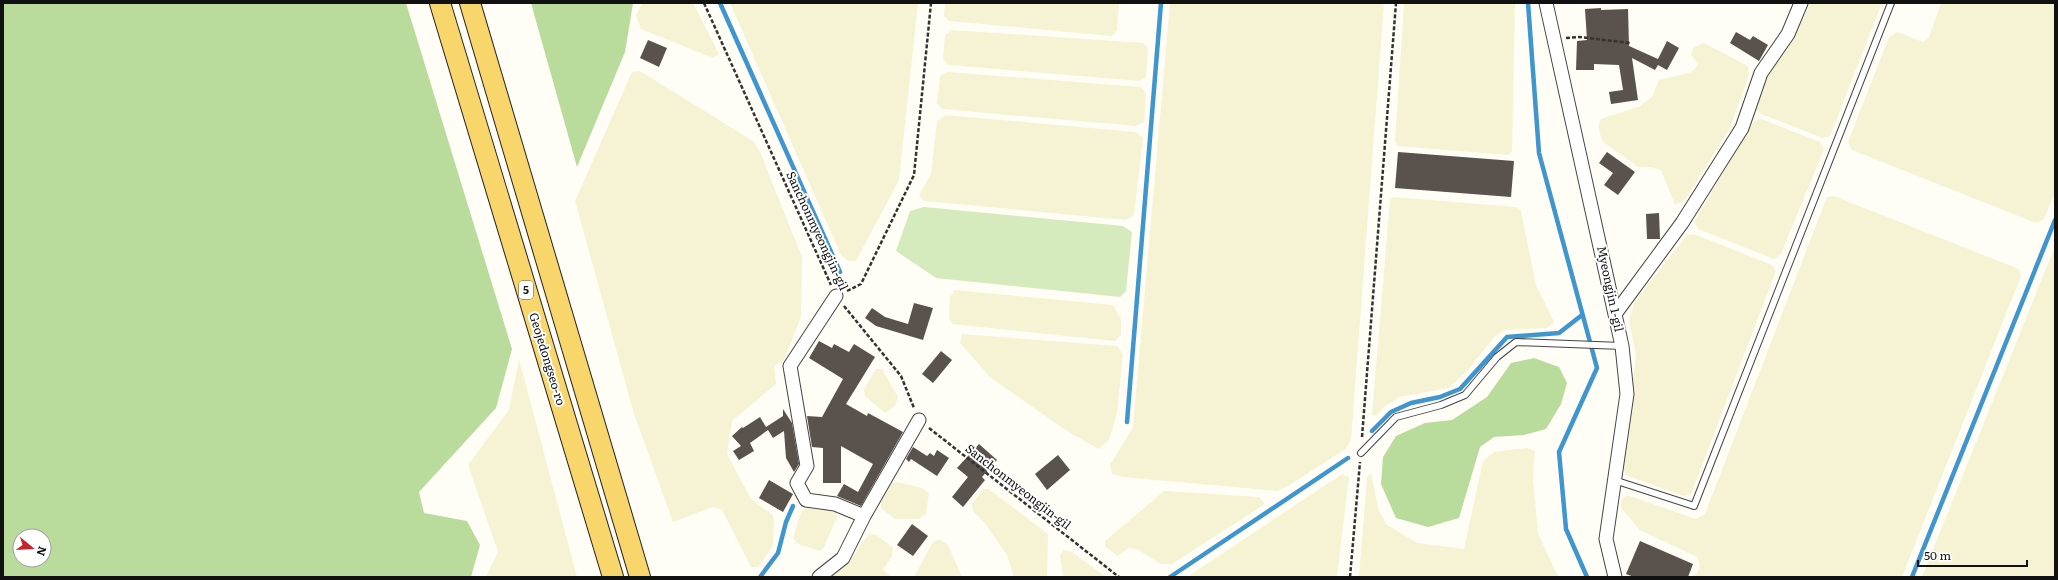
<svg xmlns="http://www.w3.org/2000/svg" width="2058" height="580" font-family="Literata,serif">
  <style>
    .farmland { fill: #f6f3d4 }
    .green { fill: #d5ebbd }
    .forest { fill: #b9dc9c; fill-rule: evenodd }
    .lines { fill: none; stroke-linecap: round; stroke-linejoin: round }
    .stream { stroke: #3f96cf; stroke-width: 4.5 }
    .building { fill: #5a524d }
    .lane-casing { stroke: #444; stroke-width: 8 }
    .street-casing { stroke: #444; stroke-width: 15 }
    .primary-casing { stroke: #222; stroke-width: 22 }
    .path { stroke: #333; stroke-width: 2.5; stroke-dasharray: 4 2; stroke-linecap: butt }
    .lane { stroke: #fff; stroke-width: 6 }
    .street { stroke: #fff; stroke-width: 13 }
    .primary { stroke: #f9d66b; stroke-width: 20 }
    .labels { text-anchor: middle; stroke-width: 4; stroke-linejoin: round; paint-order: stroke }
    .shield { fill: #fff; stroke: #585858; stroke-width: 1 }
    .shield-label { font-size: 11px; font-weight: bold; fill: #111 }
    .street-label { font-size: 12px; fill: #111; stroke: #fff }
  </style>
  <rect width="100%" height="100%" fill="#fffdf5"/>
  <!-- farmland -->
  <path class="farmland" d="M642 3H693L719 54 713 58 641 29 636 16Z
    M730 3H918L899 180 856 261H848L841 255Z
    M945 3H1118L1119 5 1117 30 1112 36 949 21 944 16Z
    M1170 3H1384L1351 440 1346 449 1288 486 1277 491 1123 477 1112 474 1110 465 1133 427Z
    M1404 3H1515L1512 151 1508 155 1397 146 1395 141Z
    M1810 3H1882L1830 136 1823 138 1761 114 1756 109 1769 74 1796 35Z
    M1941 3H2055V193L2044 219 2036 223 1852 150 1848 142 1889 37 1897 32 1923 42 1929 37Z
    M952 30 1144 43 1148 49 1146 77 1140 81 948 65 943 59 945 35Z
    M1704 43 1748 66 1749 75 1730 128 1685 200 1675 205 1661 170 1650 167H1638L1602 141 1598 126 1601 119 1640 106 1652 97 1659 80 1692 72 1698 65 1691 54 1694 47Z
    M640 71 753 141 760 152 802 257 801 317 784 360 774 366 776 384 732 421 727 454 751 499 773 515 774 524 773 546 758 567H751L722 510 713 507 673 522 634 414 575 201 632 72Z
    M948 72 1141 87 1146 93 1144 122 1136 126 942 109 937 103 940 76Z
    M945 115 1136 132 1143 138 1134 215 1126 220 924 201 919 195 931 174 937 122Z
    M1759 118 1820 142 1824 149 1781 254 1774 259 1698 229 1694 222 1752 124Z
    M1834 196 2019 269 2021 276 1902 577H1695L1700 566 1697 557 1640 530 1621 508V500L1627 495 1696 519 1705 514 1827 197Z
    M1393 197 1516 207 1521 211 1536 285 1554 322 1547 328 1505 330 1494 337 1469 369 1449 388 1400 397 1384 407 1376 416 1372 415 1390 200Z
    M1694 234 1772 265 1776 271 1691 494 1683 496 1626 475 1623 468 1636 354 1629 321 1635 301 1687 235Z
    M2055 246V577H1922Z
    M955 290 1113 305 1121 319V335L1115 341 952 324 949 318 950 297Z
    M962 334 1117 346 1123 354 1117 413 1109 440 1099 449 1070 433 991 378 960 343Z
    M519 359 577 577H486L498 552 468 465 509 410Z
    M876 369H882L898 397 895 406 885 413 865 396 864 389Z
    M1527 448 1535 451 1533 478 1538 533 1558 577H1359L1367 477 1371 473 1379 511 1387 525 1418 543 1464 549 1483 461 1494 452Z
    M1342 474 1349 477 1337 577H1187Z
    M898 482 922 488 929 493 926 514 919 519H895L881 508V501L892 483Z
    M983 489H989L1048 534 1047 577H1014L1007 555 984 522 973 511 972 504Z
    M1164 491 1259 497 1265 504 1172 564H1160L1139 550 1129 548 1117 556 1105 546V541Z
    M806 508 834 510 838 515 824 547 820 551 798 544 793 538 801 512Z
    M869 534 877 535 893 548 892 556 883 570 892 577H831L846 566Z
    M939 539 948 545 962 577H914L933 542Z
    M1064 550 1072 552 1106 577H1063L1060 555Z"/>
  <!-- green -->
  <path class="green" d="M924 207 1123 226 1132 232 1126 291 1120 297 936 278 896 251 910 211Z"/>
  <!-- forest -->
  <path class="forest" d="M3 3H406L512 349 496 408 419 492 424 513 467 521 480 545 471 577H3ZM20 536H44V560H20Z
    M531 3H633L625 52 577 167Z
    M1534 358 1559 367 1567 383 1561 404 1546 429 1524 435 1494 437 1480 447 1459 518 1428 527 1396 518 1381 484 1383 457 1396 436 1425 423 1452 420 1487 397 1511 363Z"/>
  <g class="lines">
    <!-- stream -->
    <path class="stream" d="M720 3 840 272
      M1528 3 1539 153 1597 368 1559 452 1566 529 1587 577
      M1127 422 1161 3
      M1372 431 1391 412 1411 403 1440 397 1460 389 1507 337 1559 333 1582 315
      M760 577 778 553 786 522 793 506
      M1170 577 1348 458
      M1912 577 2055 220"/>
  </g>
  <!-- building -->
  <path class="building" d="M1601 8V10L1628 9 1629 46 1658 59 1667 41 1679 48 1667 70 1658 65 1655 70 1632 58 1638 100 1611 104 1609 92 1623 90 1619 65 1594 64V70H1576L1577 41 1587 40 1585 9Z
    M1736 32 1750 40 1753 36 1768 45 1759 61 1730 43Z
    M648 40 667 48 659 67 640 58Z
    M1398 152 1514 161 1511 197 1395 188Z
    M1607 152 1635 172 1618 195 1604 185 1613 173 1599 163Z
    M1659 213 1660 239H1647L1646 214Z
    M914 303 933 308 923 340 876 326 865 318 872 308 885 317 908 324Z
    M819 341 832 348 834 344 849 352 854 344 875 357 846 404 867 416 868 413 903 432 861 506 837 496 844 484 858 492 873 464 841 446V483H823V448L812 447 807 416 822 417 843 379 809 358Z
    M941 351 952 360 933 383 922 374Z
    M783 409 792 423 799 464 794 472 786 458 784 431 773 438 768 430 750 443 754 451 739 460 733 451 741 446 732 436 742 427 743 428 760 417 766 427 783 416Z
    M979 444 997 460 982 477 985 480 963 507 952 497 968 477 957 468Z
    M913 447 927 456 930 453 934 456 937 450 949 458 937 476 911 459 909 462 906 459Z
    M1058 455 1070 470 1047 490 1035 474Z
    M769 480 793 494 783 512 759 498Z
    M912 524 928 536 913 556 897 545Z
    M1640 541 1693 564 1688 577H1634L1626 574Z"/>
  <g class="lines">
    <!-- lane casing -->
    <g class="lane-casing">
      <path id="lane" d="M1361 453 1396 417 1441 405 1465 395 1497 357 1516 342 1622 346
        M1614 480 1694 506 1891 3"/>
    </g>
    <!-- street casing -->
    <g class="street-casing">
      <path id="street" d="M1546 3 1622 346 1627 394 1606 539 1615 577
        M836 296 790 366 807 466 797 483 806 500 835 504 864 516
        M1615 314 1682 223 1742 128 1761 73 1788 34 1801 3
        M819 577 843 558 864 516 919 420"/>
    </g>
    <!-- primary casing -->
    <g class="primary-casing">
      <path id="primary" d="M440 3 613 577
        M470 3 640 577"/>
    </g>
    <!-- path -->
    <path class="path" d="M704 3 831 285
      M1566 38 1579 37 1630 43
      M847 291 861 284 914 175 931 3
      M844 306 901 376 914 408
      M929 428 1119 577
      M1362 437 1396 3
      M1350 577 1360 462"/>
    <!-- lane -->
    <use href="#lane" class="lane"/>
    <!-- street -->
    <use href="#street" class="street"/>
    <!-- primary -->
    <use href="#primary" class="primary"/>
  </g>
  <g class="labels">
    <!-- shield labels -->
    <rect class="shield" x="519" y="281" width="14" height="18" rx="3"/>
    <g class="shield-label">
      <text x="526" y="294">5</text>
    </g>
    <!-- street labels -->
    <g class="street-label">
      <text transform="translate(817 231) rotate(65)" y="4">Sanchonmyeongjin-gil</text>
      <text transform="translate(1610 289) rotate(78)" y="4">Myeongjin 1-gil</text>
      <text transform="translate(547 359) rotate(73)" y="4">Geojedongseo-ro</text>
      <text transform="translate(1018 487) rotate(38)" y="4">Sanchonmyeongjin-gil</text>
    </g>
  </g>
  <!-- border -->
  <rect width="2058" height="580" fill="none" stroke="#111111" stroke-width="8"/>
  <!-- north arrow -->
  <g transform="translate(32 548) rotate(108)"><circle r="19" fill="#ffffff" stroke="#a0a0a0"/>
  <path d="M0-3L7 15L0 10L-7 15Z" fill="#c4262e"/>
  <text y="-6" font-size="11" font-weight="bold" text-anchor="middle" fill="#111111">N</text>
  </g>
  <!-- scale -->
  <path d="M1918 560v6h109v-6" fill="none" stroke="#111111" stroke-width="2"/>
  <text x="1924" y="560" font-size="12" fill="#111111" stroke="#ffffff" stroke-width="3" paint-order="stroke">50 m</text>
</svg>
